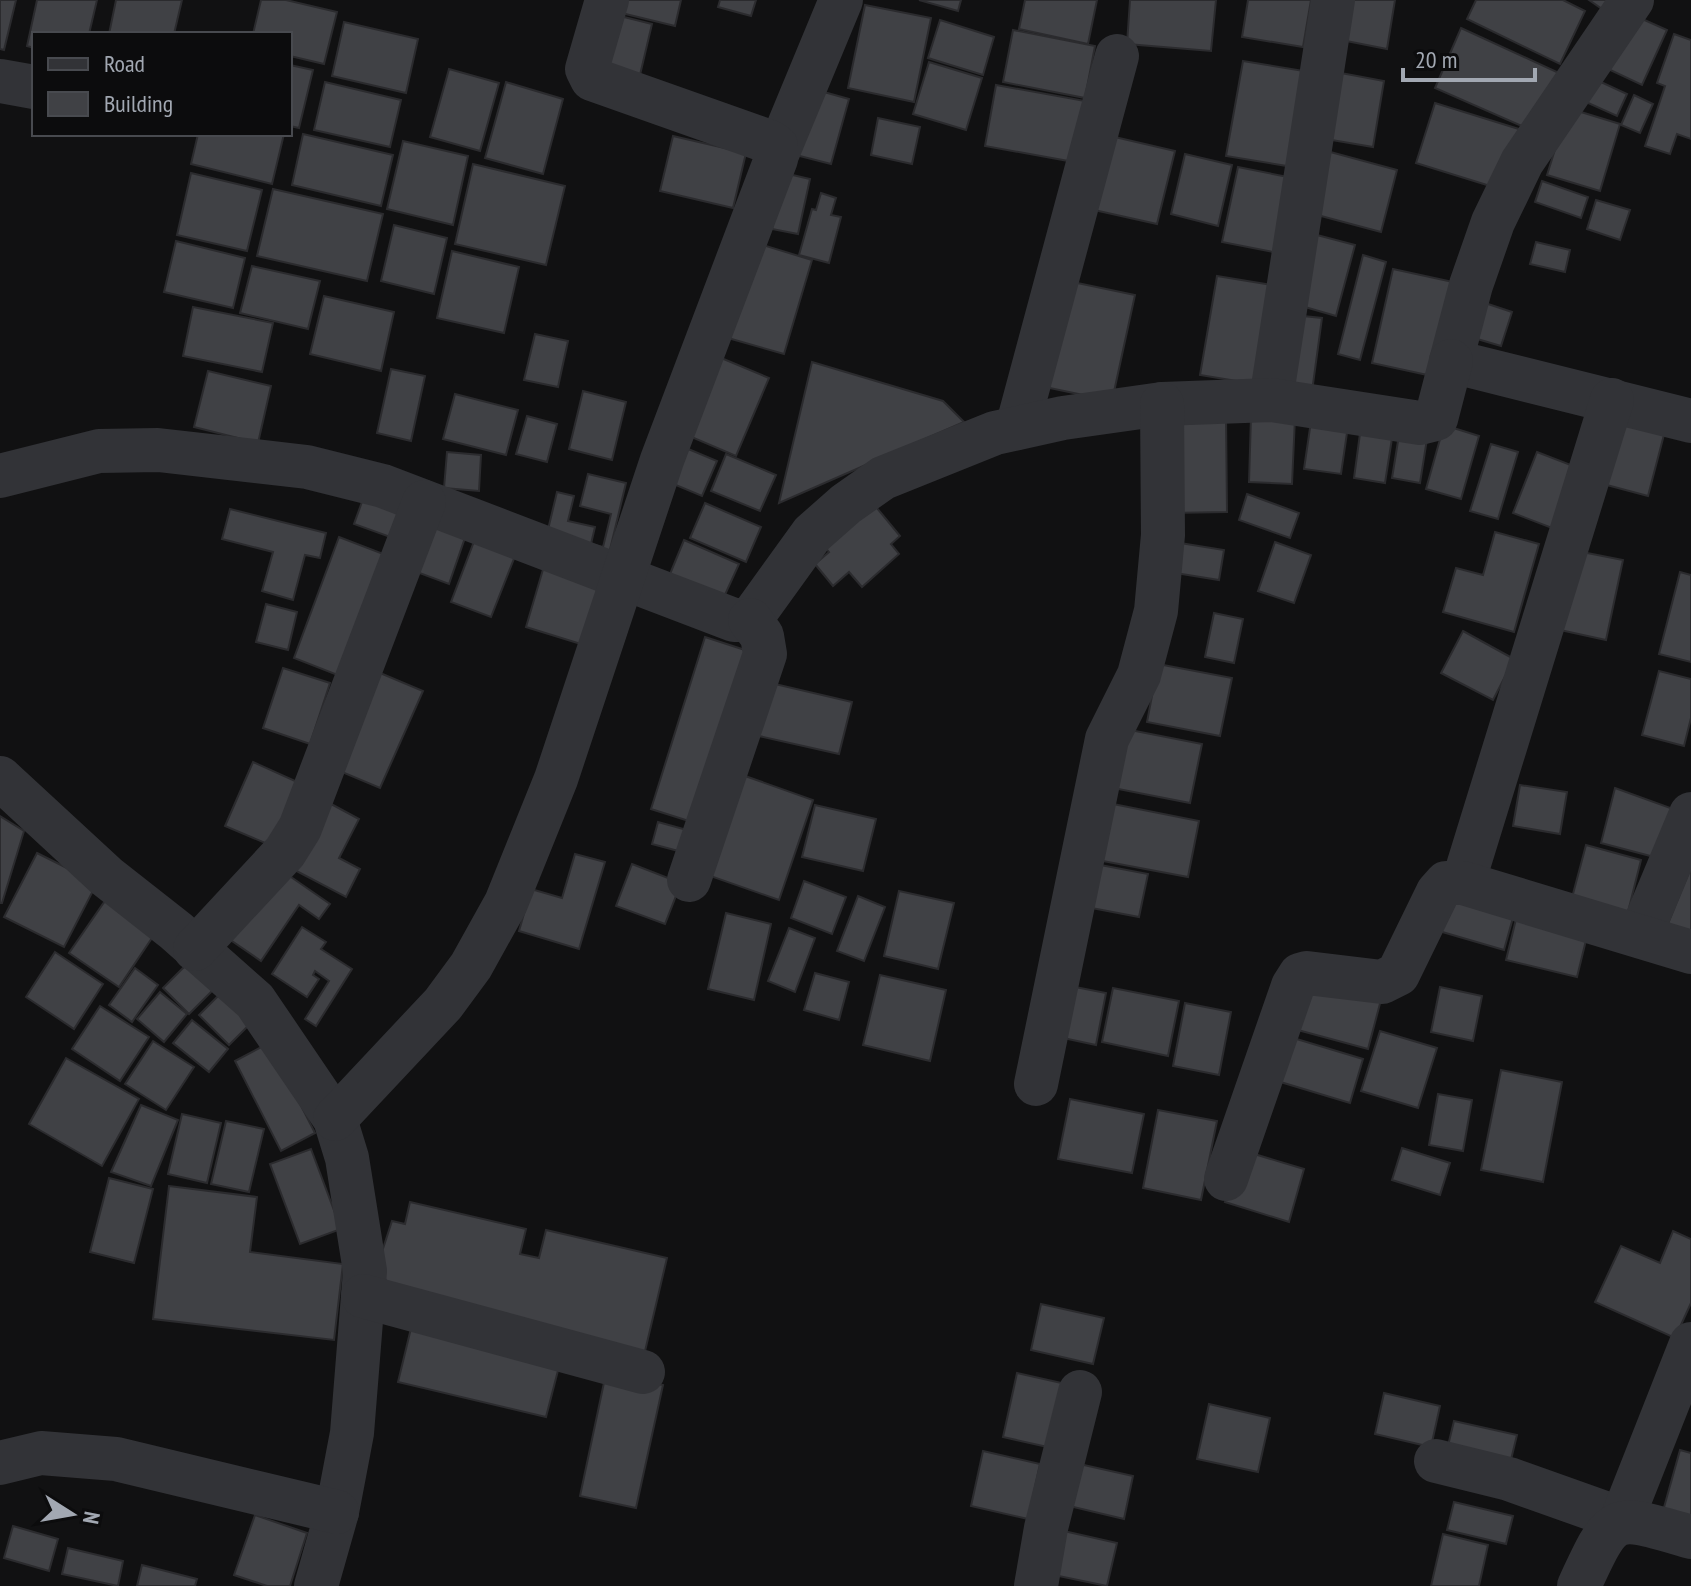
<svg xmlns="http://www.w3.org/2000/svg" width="1691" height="1586" viewBox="0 0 1691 1586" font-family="'PT Sans Narrow',sans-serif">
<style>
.building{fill:#404145;stroke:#2b2b2e;stroke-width:2}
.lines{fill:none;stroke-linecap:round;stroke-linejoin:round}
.minor{stroke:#323337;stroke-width:44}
</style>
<rect width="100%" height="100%" fill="#111112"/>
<g class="building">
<polygon points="0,0 16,0 4,50 0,49"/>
<polygon points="37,0 97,0 89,34 34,34 34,48 27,46"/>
<polygon points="116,0 182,0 174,34 109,34"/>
<polygon points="261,0 286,0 337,12 324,64 290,56 290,34 253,34"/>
<polygon points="612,0 681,0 675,26 609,10"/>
<polygon points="720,0 756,0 751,16 718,7"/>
<polygon points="919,0 961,0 958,11"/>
<polygon points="1025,0 1097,0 1088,44 1019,29"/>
<polygon points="1130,0 1216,0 1211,51 1127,44"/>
<polygon points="1248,0 1311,0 1303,47 1242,37"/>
<polygon points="1338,0 1395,0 1387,49 1331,38"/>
<polygon points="1476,0 1563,0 1585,11 1560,64 1467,19"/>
<polygon points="1589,0 1612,0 1605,11"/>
<polygon points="865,5 931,18 914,102 848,88"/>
<polygon points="612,14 652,24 640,75 600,65"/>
<polygon points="1631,14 1667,30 1642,85 1606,68"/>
<polygon points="940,20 994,37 983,75 928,58"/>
<polygon points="344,22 418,39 406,93 332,76"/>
<polygon points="1461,28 1559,73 1533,131 1435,88"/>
<polygon points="1013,30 1095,46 1085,98 1003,82"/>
<polygon points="1674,34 1691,40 1691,139 1677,134 1670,154 1645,146 1665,86 1657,83"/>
<polygon points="1243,61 1310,72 1293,167 1226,156"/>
<polygon points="929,62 982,78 966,130 913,114"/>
<polygon points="290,65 313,70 299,128 290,126"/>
<polygon points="449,69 499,83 480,151 430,137"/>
<polygon points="1325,70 1384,81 1373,147 1314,137"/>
<polygon points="1588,76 1627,94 1617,116 1577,98"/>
<polygon points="325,82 401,100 390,147 314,130"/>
<polygon points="506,82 563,99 543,174 485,158"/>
<polygon points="996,85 1085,101 1074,162 985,146"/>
<polygon points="806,87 849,99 831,164 788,153"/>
<polygon points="1634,95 1653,104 1640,133 1621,125"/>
<polygon points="1435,103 1522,130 1503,190 1416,163"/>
<polygon points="1568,108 1620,124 1600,191 1547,175"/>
<polygon points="878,118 920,127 912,164 871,155"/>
<polygon points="198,134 284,134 272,184 191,164"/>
<polygon points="303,134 393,155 381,206 292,185"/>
<polygon points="1102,134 1175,151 1157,224 1085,208"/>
<polygon points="673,136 746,153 733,208 660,191"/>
<polygon points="403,141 468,156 453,225 387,209"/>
<polygon points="1323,150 1397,170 1381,232 1306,212"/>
<polygon points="1185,154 1232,165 1218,226 1171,214"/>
<polygon points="473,164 565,186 546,265 455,244"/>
<polygon points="1238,167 1293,178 1278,253 1222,242"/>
<polygon points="191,173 262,190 247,251 177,235"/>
<polygon points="784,173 810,179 798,234 772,229"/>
<polygon points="1542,181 1588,197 1581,218 1535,202"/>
<polygon points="273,189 383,214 367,281 257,256"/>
<polygon points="821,193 836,198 831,215 841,217 829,263 799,255 812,209 816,210"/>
<polygon points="1596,200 1630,210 1620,240 1587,229"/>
<polygon points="394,225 447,238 434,294 381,281"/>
<polygon points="1317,235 1355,245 1336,316 1298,305"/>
<polygon points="176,241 245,258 233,308 164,292"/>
<polygon points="1536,242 1570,250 1565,272 1530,264"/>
<polygon points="756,243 812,260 784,354 728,338"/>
<polygon points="452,251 519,267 504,333 437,318"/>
<polygon points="1363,255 1386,262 1360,360 1338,354"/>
<polygon points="252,266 320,281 308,329 240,313"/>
<polygon points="1393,269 1453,282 1432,376 1372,363"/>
<polygon points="1217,276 1272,285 1255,384 1200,375"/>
<polygon points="1063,280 1135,295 1112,401 1040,386"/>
<polygon points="324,296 394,312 381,371 310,354"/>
<polygon points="1479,301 1512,312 1501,346 1467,336"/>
<polygon points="193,307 273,323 262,372 183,356"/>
<polygon points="1293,315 1322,318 1311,399 1282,394"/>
<polygon points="535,334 568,341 558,387 524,380"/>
<polygon points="714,355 769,378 736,456 682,433"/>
<polygon points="812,362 943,401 964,422 779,503"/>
<polygon points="391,369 425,376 411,441 377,433"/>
<polygon points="208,371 271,386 258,443 194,427"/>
<polygon points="583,391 626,402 612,460 569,449"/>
<polygon points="455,394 518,410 506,455 443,439"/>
<polygon points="1621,414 1666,427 1648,496 1603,484"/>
<polygon points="1226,415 1227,512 1169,513 1168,416"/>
<polygon points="527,416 557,424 547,462 516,454"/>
<polygon points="1251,416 1295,418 1292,484 1249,482"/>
<polygon points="1311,421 1348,426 1341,474 1304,469"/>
<polygon points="1444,425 1479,436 1461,499 1426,489"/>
<polygon points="1361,426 1393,432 1385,483 1354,478"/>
<polygon points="1399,435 1427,439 1420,483 1392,478"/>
<polygon points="674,443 717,461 702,496 659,478"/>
<polygon points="1491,444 1518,452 1498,519 1470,511"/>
<polygon points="447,452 481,455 479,491 444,488"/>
<polygon points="1537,452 1576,467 1552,528 1513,513"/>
<polygon points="726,454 776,475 760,511 711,491"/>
<polygon points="588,474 626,483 608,558 545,542 557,492 574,496 568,521 595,527 591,544 603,547 611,514 580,506"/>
<polygon points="367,488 416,506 404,542 354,524"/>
<polygon points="1247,494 1299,513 1290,538 1239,520"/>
<polygon points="867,496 900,536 891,544 899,554 862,587 849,572 833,586 815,564 829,552 818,538"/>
<polygon points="705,503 761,527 746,562 690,538"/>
<polygon points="230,509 326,533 320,558 305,555 293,600 262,591 273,552 222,539"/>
<polygon points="433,516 468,529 449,584 414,571"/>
<polygon points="478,531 519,546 491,617 451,602"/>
<polygon points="1495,532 1539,544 1514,632 1443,612 1456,568 1483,575"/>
<polygon points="339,537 386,555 340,676 294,658"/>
<polygon points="684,540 739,564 724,597 670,574"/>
<polygon points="1174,542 1224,550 1219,580 1169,572"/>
<polygon points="1275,542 1311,555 1294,603 1258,591"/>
<polygon points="1577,551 1623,560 1606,640 1560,630"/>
<polygon points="544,566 603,584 584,645 526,627"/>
<polygon points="1680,572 1691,575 1691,662 1659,654"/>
<polygon points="266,604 297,612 288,650 256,642"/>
<polygon points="1214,613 1243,619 1234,663 1205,657"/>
<polygon points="1463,631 1514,659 1493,700 1441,673"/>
<polygon points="705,637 748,651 695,823 651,809"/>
<polygon points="1158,664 1232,678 1220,736 1147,722"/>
<polygon points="283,668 330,683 310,744 263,728"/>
<polygon points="373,670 423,691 380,788 330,767"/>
<polygon points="1659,671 1691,679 1691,718 1684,746 1642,735"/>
<polygon points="762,681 852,702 839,754 750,734"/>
<polygon points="1120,728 1202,744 1190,803 1108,787"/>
<polygon points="253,762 304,785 277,848 225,826"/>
<polygon points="731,771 813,800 779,900 696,871"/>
<polygon points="1520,785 1567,792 1560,834 1513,826"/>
<polygon points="1615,788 1676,810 1658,858 1601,843"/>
<polygon points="320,798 359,819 339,858 360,869 346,897 285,865"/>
<polygon points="1103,802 1199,821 1188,877 1092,859"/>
<polygon points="815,805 876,819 863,871 802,857"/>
<polygon points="0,816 24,831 2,903 0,903"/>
<polygon points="658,822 687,830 682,852 652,844"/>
<polygon points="1586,845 1641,860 1625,924 1569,909"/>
<polygon points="37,853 97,883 64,947 4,917"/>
<polygon points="575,854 605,862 579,949 519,931 531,889 562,898"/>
<polygon points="1090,863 1148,874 1139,917 1081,906"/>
<polygon points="632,864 681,883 665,924 616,906"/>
<polygon points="1691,867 1691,941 1664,933"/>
<polygon points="278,868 330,904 319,919 299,905 261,961 229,939"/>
<polygon points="804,881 846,897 832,934 791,918"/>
<polygon points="1443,887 1516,907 1504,950 1432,929"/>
<polygon points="899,891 954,903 938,969 884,956"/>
<polygon points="858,896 885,907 864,961 837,951"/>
<polygon points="107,898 156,932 119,987 69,953"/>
<polygon points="1518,911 1589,928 1577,977 1506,960"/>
<polygon points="726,913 771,924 754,1000 708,989"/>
<polygon points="302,927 326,942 321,949 352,969 316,1026 305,1019 329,981 315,971 313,975 319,979 307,997 272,974"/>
<polygon points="789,928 815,938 795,992 768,981"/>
<polygon points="55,952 103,984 74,1029 26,997"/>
<polygon points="193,958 219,984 189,1014 163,988"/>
<polygon points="135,968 158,985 132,1022 109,1005"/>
<polygon points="815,973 849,982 839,1020 804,1010"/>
<polygon points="880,975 946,990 930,1061 863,1045"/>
<polygon points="1308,976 1382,996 1368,1049 1294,1029"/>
<polygon points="1060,984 1106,993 1096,1045 1049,1035"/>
<polygon points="1440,987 1482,996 1473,1041 1431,1032"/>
<polygon points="226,988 256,1018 229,1045 199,1015"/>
<polygon points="1113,988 1179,1001 1168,1056 1102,1042"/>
<polygon points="160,992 187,1014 164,1042 137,1019"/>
<polygon points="1185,1003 1231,1012 1219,1075 1173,1066"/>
<polygon points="100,1006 149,1037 120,1081 72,1049"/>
<polygon points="192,1020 228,1049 209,1072 173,1043"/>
<polygon points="1380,1031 1437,1048 1418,1108 1361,1091"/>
<polygon points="1280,1034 1363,1059 1350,1103 1267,1078"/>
<polygon points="153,1041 194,1067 166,1110 125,1084"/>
<polygon points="269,1043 315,1133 281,1151 235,1061"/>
<polygon points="66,1058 139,1099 102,1166 29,1124"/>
<polygon points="1501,1070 1562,1082 1543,1182 1481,1170"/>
<polygon points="1438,1094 1472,1100 1463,1151 1429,1145"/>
<polygon points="1070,1099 1144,1114 1132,1173 1058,1159"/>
<polygon points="141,1105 178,1120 151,1186 111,1172"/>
<polygon points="1158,1110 1217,1121 1201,1200 1143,1188"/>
<polygon points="182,1114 221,1123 207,1183 168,1174"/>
<polygon points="226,1121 264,1129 249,1192 211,1184"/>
<polygon points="1402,1148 1450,1163 1440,1195 1392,1180"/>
<polygon points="311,1149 341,1229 300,1244 270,1164"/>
<polygon points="1241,1150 1304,1169 1289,1222 1225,1202"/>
<polygon points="109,1178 153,1189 134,1263 90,1252"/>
<polygon points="169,1186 257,1197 250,1252 343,1264 334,1340 153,1319"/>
<polygon points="410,1202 526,1229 520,1254 539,1258 546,1230 667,1258 642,1364 390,1293 379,1261 392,1221 405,1224"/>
<polygon points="1673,1231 1691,1239 1691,1303 1675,1338 1595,1302 1621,1246 1660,1263"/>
<polygon points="1041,1304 1104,1318 1093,1364 1031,1350"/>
<polygon points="413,1320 562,1355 546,1417 398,1382"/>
<polygon points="606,1373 663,1385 636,1508 580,1496"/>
<polygon points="1017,1373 1066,1384 1052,1448 1003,1437"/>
<polygon points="1384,1393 1440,1406 1431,1447 1375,1434"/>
<polygon points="1209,1404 1270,1418 1258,1472 1197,1459"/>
<polygon points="1454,1421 1517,1435 1508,1472 1445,1458"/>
<polygon points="1680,1450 1691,1453 1691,1518 1663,1511"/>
<polygon points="983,1451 1040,1464 1028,1519 971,1506"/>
<polygon points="1075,1463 1133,1476 1124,1519 1065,1505"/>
<polygon points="1454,1502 1513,1516 1506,1544 1447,1530"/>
<polygon points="255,1515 307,1533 290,1586 267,1586 234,1575"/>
<polygon points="13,1526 58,1539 49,1571 4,1558"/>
<polygon points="1055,1529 1117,1543 1107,1586 1044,1573"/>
<polygon points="1443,1534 1488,1545 1479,1586 1431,1586"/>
<polygon points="68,1548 123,1561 118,1586 62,1574"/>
<polygon points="142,1565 197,1579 195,1586 137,1586"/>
</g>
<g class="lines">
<g class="minor">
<polyline points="1632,0 1522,162 1493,222 1471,285 1451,361 1691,421"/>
<polyline points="0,81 34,87"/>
<polyline points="778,152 841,0"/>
<polyline points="1271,400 1333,0"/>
<polyline points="1017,428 1117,56"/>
<polyline points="0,476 99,451 158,450 307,467 383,486 734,620 750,620 812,534 846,504 883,478 995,433 1063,418 1162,404 1271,400 1420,423 1436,419 1451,361"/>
<polyline points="0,778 106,876 176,931 255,1001 335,1119 347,1158 365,1271 352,1433 337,1512 316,1586"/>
<polyline points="689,880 765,654 762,636 750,620"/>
<polyline points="1463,883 1612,400"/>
<polyline points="1640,936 1691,814"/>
<polyline points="195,949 285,852 300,828 424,502"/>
<polyline points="1036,1084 1107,739 1139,675 1156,611 1163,535 1162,404"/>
<polyline points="335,1119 443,1004 471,966 506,903 556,779 662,460 776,159 776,146 770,142 592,79 587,69 607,0"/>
<polyline points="1226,1179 1293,986 1300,975 1307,973 1382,982 1398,974 1438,892 1446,883 1463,883 1691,952"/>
<polyline points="363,1296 643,1372"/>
<polyline points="1436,1461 1509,1479 1627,1521"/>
<polyline points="0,1463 41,1453 116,1459 337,1512"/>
<polyline points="1622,1519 1691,1344"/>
<polyline points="1036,1586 1046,1528 1080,1392"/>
<path d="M1579,1586C1614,1510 1612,1514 1691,1537"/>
</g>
</g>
<rect x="32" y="32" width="260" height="104" fill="#0c0c0d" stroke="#484a4f" stroke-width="2"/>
<rect x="48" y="58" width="40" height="12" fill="#323337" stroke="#484a4f" stroke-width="2"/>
<text x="104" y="72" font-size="24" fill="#a2a8b2">Road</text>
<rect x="48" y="92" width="40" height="24" fill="#404145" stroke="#484a4f" stroke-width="2"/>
<text x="104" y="112" font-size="24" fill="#a2a8b2">Building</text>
<g transform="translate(72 1514) rotate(101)" stroke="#0c0c0d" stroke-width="6" paint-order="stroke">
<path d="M0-6L14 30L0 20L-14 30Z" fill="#a2a8b2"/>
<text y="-12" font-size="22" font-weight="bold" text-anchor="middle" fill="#a2a8b2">N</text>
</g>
<path d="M1403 68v12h132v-12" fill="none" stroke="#a2a8b2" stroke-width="4"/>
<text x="1415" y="68" font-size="24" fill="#a2a8b2" stroke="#0c0c0d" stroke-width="6" paint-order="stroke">20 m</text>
</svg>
